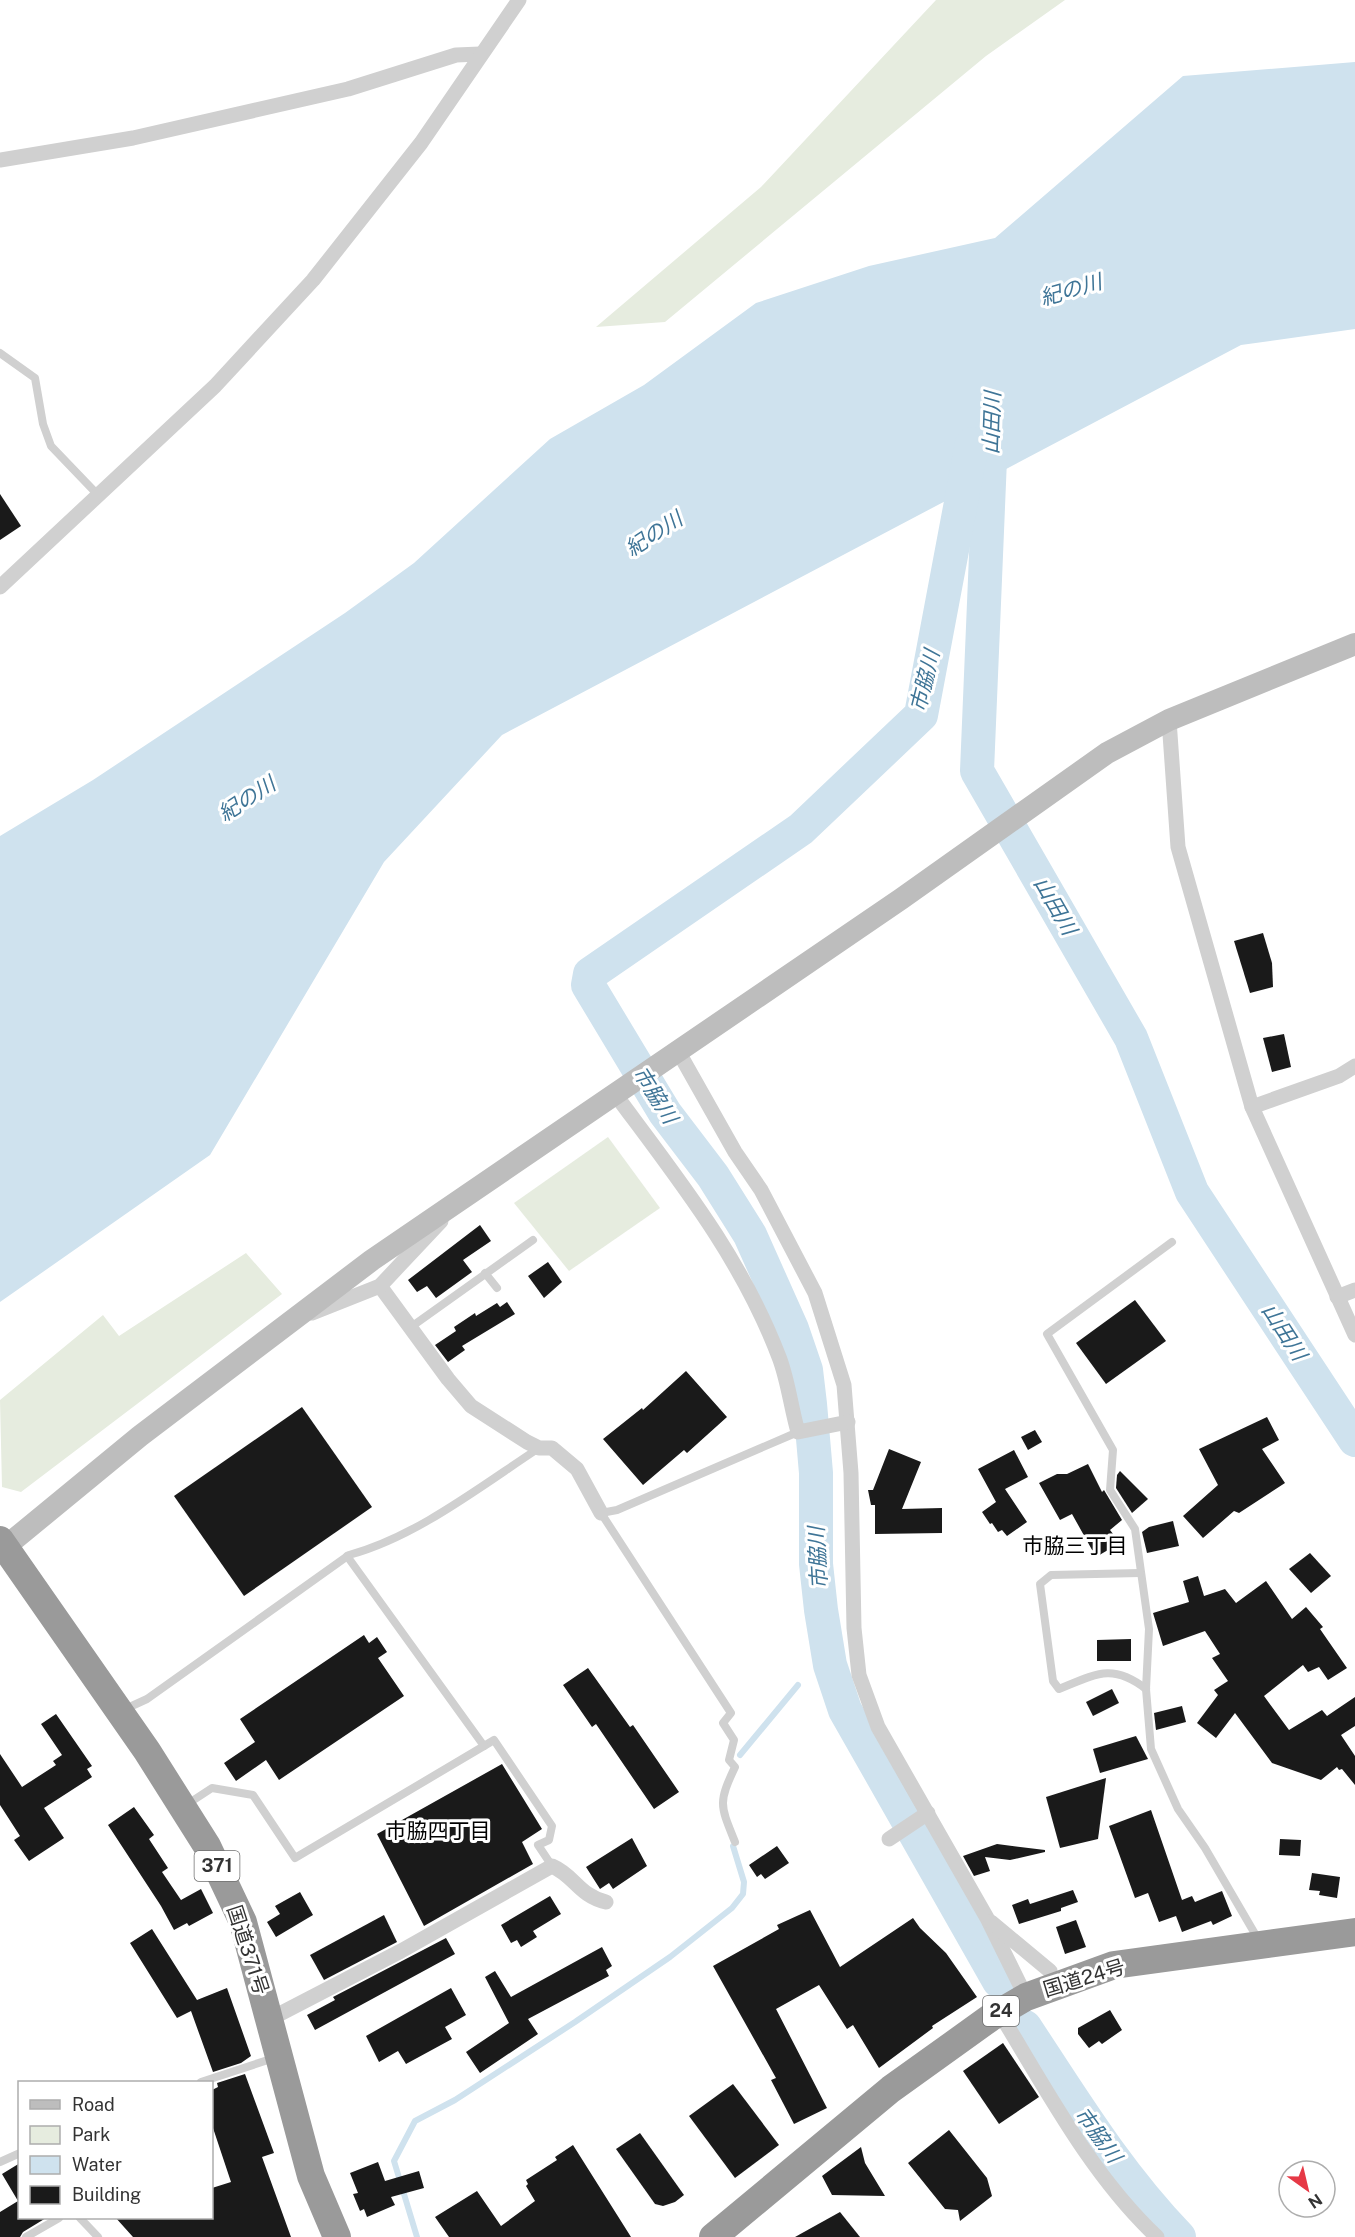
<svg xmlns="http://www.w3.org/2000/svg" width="1355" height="2237" viewBox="0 0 1355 2237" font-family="'Public Sans','Noto Sans JP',sans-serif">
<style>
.green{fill:#e6ecdf}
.water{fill:#cfe2ee}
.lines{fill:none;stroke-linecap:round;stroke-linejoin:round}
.stream{stroke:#cfe2ee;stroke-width:6}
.river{stroke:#cfe2ee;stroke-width:34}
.building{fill:#1a1a1a}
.lane{stroke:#d0d0d0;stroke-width:8}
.street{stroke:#d0d0d0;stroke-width:15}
.secondary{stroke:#bdbdbd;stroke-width:22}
.highway{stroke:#9a9a9a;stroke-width:28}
.labels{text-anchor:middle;stroke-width:6;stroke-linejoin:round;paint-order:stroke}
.shield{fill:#fff;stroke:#707070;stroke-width:1.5}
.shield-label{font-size:18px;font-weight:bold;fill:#333}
.street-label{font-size:20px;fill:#333;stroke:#fff}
.water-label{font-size:21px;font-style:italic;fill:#3f7597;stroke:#fff}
.neighbourhood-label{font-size:21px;fill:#000;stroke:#fff}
</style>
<rect width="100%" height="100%" fill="#fff"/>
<g class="green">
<polygon points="936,0 1065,0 986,56 665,322 596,327 761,187"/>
<polygon points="608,1137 660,1208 569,1271 514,1203"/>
<polygon points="246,1253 282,1294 21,1492 2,1487 0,1400 103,1315 119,1336"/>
</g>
<polygon class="water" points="1355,62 1355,329 1241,345 502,735 384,862 210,1155 0,1302 0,836 93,780 345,613 414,563 550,439 644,385 756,303 869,266 995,238 1183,76"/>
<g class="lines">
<g class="stream">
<polyline points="740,1755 798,1685"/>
<polyline points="417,2237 394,2161 415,2121 455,2100 575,2022 670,1957 732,1908 743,1894 744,1882 733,1846"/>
</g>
<g class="river">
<polyline points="991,435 977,771 1131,1038 1192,1192 1355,1440"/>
<polyline points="972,444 921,715 801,829 590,974 588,985 665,1113 713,1176 750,1235 792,1329 806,1370 810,1404 816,1473 816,1564 821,1610 830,1665 845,1710 999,1981"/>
<path d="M1025,2027C1073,2100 1118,2174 1179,2237"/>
</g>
</g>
<g class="building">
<polygon points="0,494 21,526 0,540"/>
<polygon points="1263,933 1272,963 1273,987 1250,993 1234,941"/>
<polygon points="1284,1034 1291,1067 1272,1072 1263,1038"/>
<polygon points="480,1225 491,1241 463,1260 472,1272 436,1298 427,1286 417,1292 408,1280"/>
<polygon points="548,1262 562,1282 544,1298 528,1276"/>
<polygon points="1135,1300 1166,1341 1106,1384 1076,1343"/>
<polygon points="507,1302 515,1314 462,1346 465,1350 448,1362 435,1345 456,1331 454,1327 475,1313 476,1316 497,1303 500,1307"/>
<polygon points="686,1371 727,1417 687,1453 684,1450 643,1485 603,1439 642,1408 643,1410"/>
<polygon points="302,1407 372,1507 244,1596 174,1496"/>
<polygon points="1267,1417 1279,1440 1262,1449 1285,1483 1239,1513 1234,1511 1203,1538 1183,1516 1218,1485 1199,1449"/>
<polygon points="1035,1430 1042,1442 1028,1450 1021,1437"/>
<polygon points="889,1449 921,1462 902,1509 942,1508 942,1533 875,1534 875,1505 871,1505 868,1490 873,1490"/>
<polygon points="1014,1450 1028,1477 1005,1489 1027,1522 1007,1536 1002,1530 998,1532 992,1523 990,1524 982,1512 996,1502 978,1469"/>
<polygon points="1088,1464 1102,1492 1104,1490 1122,1520 1110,1530 1120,1543 1096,1557 1072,1514 1060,1520 1039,1483 1057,1474 1067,1474"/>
<polygon points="1120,1471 1148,1499 1132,1513 1116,1488 1117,1475"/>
<polygon points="1173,1521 1179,1546 1147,1553 1142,1532 1149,1527"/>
<polygon points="1310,1553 1331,1576 1311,1593 1289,1569"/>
<polygon points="1198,1576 1204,1596 1225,1589 1236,1603 1266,1581 1292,1619 1306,1607 1323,1627 1320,1629 1347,1668 1328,1680 1319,1667 1308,1672 1303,1665 1264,1696 1289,1730 1322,1710 1327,1716 1355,1697 1355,1726 1341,1735 1355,1756 1355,1785 1342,1769 1339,1770 1337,1767 1321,1780 1272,1763 1235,1713 1216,1738 1197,1723 1218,1695 1214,1690 1228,1681 1212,1658 1220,1654 1205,1631 1163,1646 1153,1613 1189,1602 1183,1581"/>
<polygon points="364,1635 369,1643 377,1637 387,1652 378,1658 404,1696 279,1780 266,1760 236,1781 224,1763 255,1742 240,1719"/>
<polygon points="1131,1639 1131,1661 1097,1661 1097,1640"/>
<polygon points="588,1668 630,1727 633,1725 679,1792 654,1809 596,1724 592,1727 563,1685"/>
<polygon points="1112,1689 1119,1703 1093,1716 1086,1702"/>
<polygon points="1182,1706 1186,1722 1156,1730 1154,1713"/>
<polygon points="56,1714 92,1766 87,1769 92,1777 44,1808 64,1838 29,1861 14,1840 20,1836 0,1805 0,1754 22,1787 56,1765 53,1761 62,1755 41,1724"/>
<polygon points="1136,1736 1148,1759 1100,1773 1093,1749"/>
<polygon points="502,1764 542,1829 522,1842 533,1864 424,1926 377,1834"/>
<polygon points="1106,1778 1098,1839 1060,1848 1046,1797"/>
<polygon points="134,1807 154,1835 149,1839 168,1868 162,1872 181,1900 201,1889 213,1913 189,1926 187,1923 174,1930 161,1906 108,1825"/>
<polygon points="1151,1810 1182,1900 1192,1896 1195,1902 1222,1891 1232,1916 1213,1925 1211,1921 1182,1932 1176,1916 1159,1922 1148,1893 1135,1898 1109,1826"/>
<polygon points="632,1838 647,1866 613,1889 609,1883 600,1889 586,1867"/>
<polygon points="1280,1839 1301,1840 1300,1856 1279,1855"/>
<polygon points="997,1844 1045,1850 1045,1852 1010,1860 985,1857 990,1871 974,1876 963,1856"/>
<polygon points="777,1846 789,1863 765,1879 761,1874 757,1877 749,1865"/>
<polygon points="1312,1873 1340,1877 1337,1898 1319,1895 1320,1891 1309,1890"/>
<polygon points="1073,1890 1078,1902 1061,1908 1061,1911 1019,1924 1012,1905 1028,1899 1030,1904"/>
<polygon points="300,1892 313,1915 276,1937 267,1922 280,1914 275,1906"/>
<polygon points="550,1896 561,1914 533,1931 537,1937 521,1947 517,1940 511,1943 501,1925"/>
<polygon points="810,1910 840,1967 913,1918 920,1928 946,1953 977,1997 932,2026 933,2028 879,2068 853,2025 847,2029 819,1985 776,2009 827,2108 794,2124 771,2080 776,2078 713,1966 779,1929 777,1925"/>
<polygon points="384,1915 397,1942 324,1980 310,1955"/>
<polygon points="1076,1920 1086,1947 1065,1954 1056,1927"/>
<polygon points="152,1929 197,2000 227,1988 251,2056 241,2063 213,2072 191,2011 177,2018 130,1943"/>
<polygon points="446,1938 455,1954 315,2030 307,2015 335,2000 333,1997"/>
<polygon points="602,1947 612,1966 606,1970 609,1976 528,2019 538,2034 480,2073 466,2052 509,2023 485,1977 495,1971 511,1997"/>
<polygon points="451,1988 466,2015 445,2027 452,2039 406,2064 398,2051 379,2062 366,2036"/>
<polygon points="1110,2010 1122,2030 1102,2044 1099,2041 1089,2048 1078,2034 1078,2028"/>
<polygon points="1003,2043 1039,2097 999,2124 963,2071"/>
<polygon points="245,2074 274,2153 262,2157 291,2237 133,2237 115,2217 212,2217 212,2188 231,2182 212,2125 212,2090 218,2087 217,2083"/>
<polygon points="733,2084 779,2145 735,2178 689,2116"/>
<polygon points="949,2130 987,2178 992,2196 960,2221 958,2210 945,2209 908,2163"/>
<polygon points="640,2133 684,2195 675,2202 663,2206 655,2204 616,2149"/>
<polygon points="573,2145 631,2237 449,2237 435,2217 477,2191 501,2226 535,2201 526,2186 528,2184 526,2180 557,2160 555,2157"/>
<polygon points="861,2147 865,2163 885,2196 832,2195 822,2176"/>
<polygon points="378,2162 385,2181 419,2171 424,2188 391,2197 395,2205 367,2217 364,2209 360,2211 353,2194 358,2193 350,2173"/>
<polygon points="20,2163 20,2217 46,2218 23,2232 20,2237 0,2237 0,2212 18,2201 2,2174"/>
<polygon points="840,2212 860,2237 795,2237"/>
</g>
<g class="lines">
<g class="lane">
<polyline points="0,353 35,378 43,424 51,446 98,495"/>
<polyline points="1172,1242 1047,1334 1113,1450 1110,1490 1135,1529 1149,1629 1146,1689 1151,1749 1178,1809 1205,1848 1258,1939"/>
<polyline points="485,1273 497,1288"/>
<polyline points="411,1327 533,1240"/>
<polyline points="347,1556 484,1746 494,1740 552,1826 549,1840 538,1845 552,1866"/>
<path d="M1140,1573L1051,1575L1040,1584L1053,1681L1059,1689C1096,1674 1112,1663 1146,1689"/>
<path d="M123,1710L147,1699L349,1555C416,1537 481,1486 539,1448"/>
<polyline points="186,1805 212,1788 253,1795 295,1858 484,1746"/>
<path d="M735,1842C720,1805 718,1803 735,1767L729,1760L734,1740L723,1723L731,1713L601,1513L617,1510L798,1432"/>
<polyline points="201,2082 274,2058"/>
<polyline points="0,2162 20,2153"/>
<polyline points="80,2218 98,2237"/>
<polyline points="26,2237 59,2218"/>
</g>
<g class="street">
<polyline points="0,160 133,138 348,89 456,55 480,54"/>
<polyline points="0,587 215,386 313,280 421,143 519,0"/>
<polyline points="1169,720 1178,847 1252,1107 1355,1335"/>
<polyline points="678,1051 735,1152 761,1190 815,1293 844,1385 851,1473 854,1628 859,1675 878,1727 987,1918 1026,1997"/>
<path d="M615,1094C678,1179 741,1257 779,1357C788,1380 791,1408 798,1432L848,1422"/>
<polyline points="1252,1107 1339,1076 1355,1066"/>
<polyline points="380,1286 448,1379 471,1406 527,1442 539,1448 552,1448 577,1469 601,1513"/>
<polyline points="1337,1297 1355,1290"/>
<polyline points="312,1313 380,1286 441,1221"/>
<polyline points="889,1839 928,1813"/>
<polyline points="991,1922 1050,1971"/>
<path d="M999,2012C1046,2089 1091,2175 1157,2237"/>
<path d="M270,2019L401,1951L552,1866C575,1876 578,1895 606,1902"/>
</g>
<polyline class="secondary" points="5,1547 140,1436 372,1260 901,899 1107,753 1169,720 1355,644"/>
<g class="highway">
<polyline points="0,1540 147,1751 207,1846 243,1922 311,2176 337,2237"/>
<polyline points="713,2237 891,2089 990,2018 1026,1997 1114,1965 1355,1932"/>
</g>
</g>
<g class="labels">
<g class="shield">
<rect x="194.5" y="1851" width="45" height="30" rx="4.5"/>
<rect x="983" y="1996" width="36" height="30" rx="4.5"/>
</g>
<g class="shield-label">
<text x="217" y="1872">371</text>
<text x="1001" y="2017">24</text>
</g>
<g class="street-label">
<text transform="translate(248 1950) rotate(72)" y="7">国道371号</text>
<text transform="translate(1084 1978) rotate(-17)" y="7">国道24号</text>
</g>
<g class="water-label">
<text transform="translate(1071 290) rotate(-16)" y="7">紀の川</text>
<text transform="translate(992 423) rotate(-88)" y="7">山田川</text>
<text transform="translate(654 534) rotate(-33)" y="7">紀の川</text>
<text transform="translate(925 681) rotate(-76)" y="7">市脇川</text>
<text transform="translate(247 799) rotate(-33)" y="7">紀の川</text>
<text transform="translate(1055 906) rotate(60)" y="7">山田川</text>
<text transform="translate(655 1095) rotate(58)" y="7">市脇川</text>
<text transform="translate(1284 1332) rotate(57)" y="7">山田川</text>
<text transform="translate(818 1558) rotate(-93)" y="7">市脇川</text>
<text transform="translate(1098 2135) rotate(54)" y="7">市脇川</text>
</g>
<g class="neighbourhood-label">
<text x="1075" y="1553">市脇三丁目</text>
<text x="438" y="1838">市脇四丁目</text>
</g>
</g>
<rect x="18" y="2081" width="195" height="138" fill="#ffffff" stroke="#adadad" stroke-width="1.5"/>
<rect x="30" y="2100" width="30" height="9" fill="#bdbdbd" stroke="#adadad" stroke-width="1.5"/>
<text x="72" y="2111" font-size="18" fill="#333333">Road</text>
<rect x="30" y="2126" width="30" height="18" fill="#e6ecdf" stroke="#adadad" stroke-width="1.5"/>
<text x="72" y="2141" font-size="18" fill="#333333">Park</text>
<rect x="30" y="2156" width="30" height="18" fill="#cfe2ee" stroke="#adadad" stroke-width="1.5"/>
<text x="72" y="2171" font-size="18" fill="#333333">Water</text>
<rect x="30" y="2186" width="30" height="18" fill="#1a1a1a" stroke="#adadad" stroke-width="1.5"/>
<text x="72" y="2201" font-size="18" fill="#333333">Building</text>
<g transform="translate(1307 2189) rotate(146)"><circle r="28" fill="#ffffff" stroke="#adadad" stroke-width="1.5"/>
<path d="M0-4.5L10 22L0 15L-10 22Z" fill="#e63946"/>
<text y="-9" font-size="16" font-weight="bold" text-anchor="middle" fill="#333333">N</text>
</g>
</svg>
